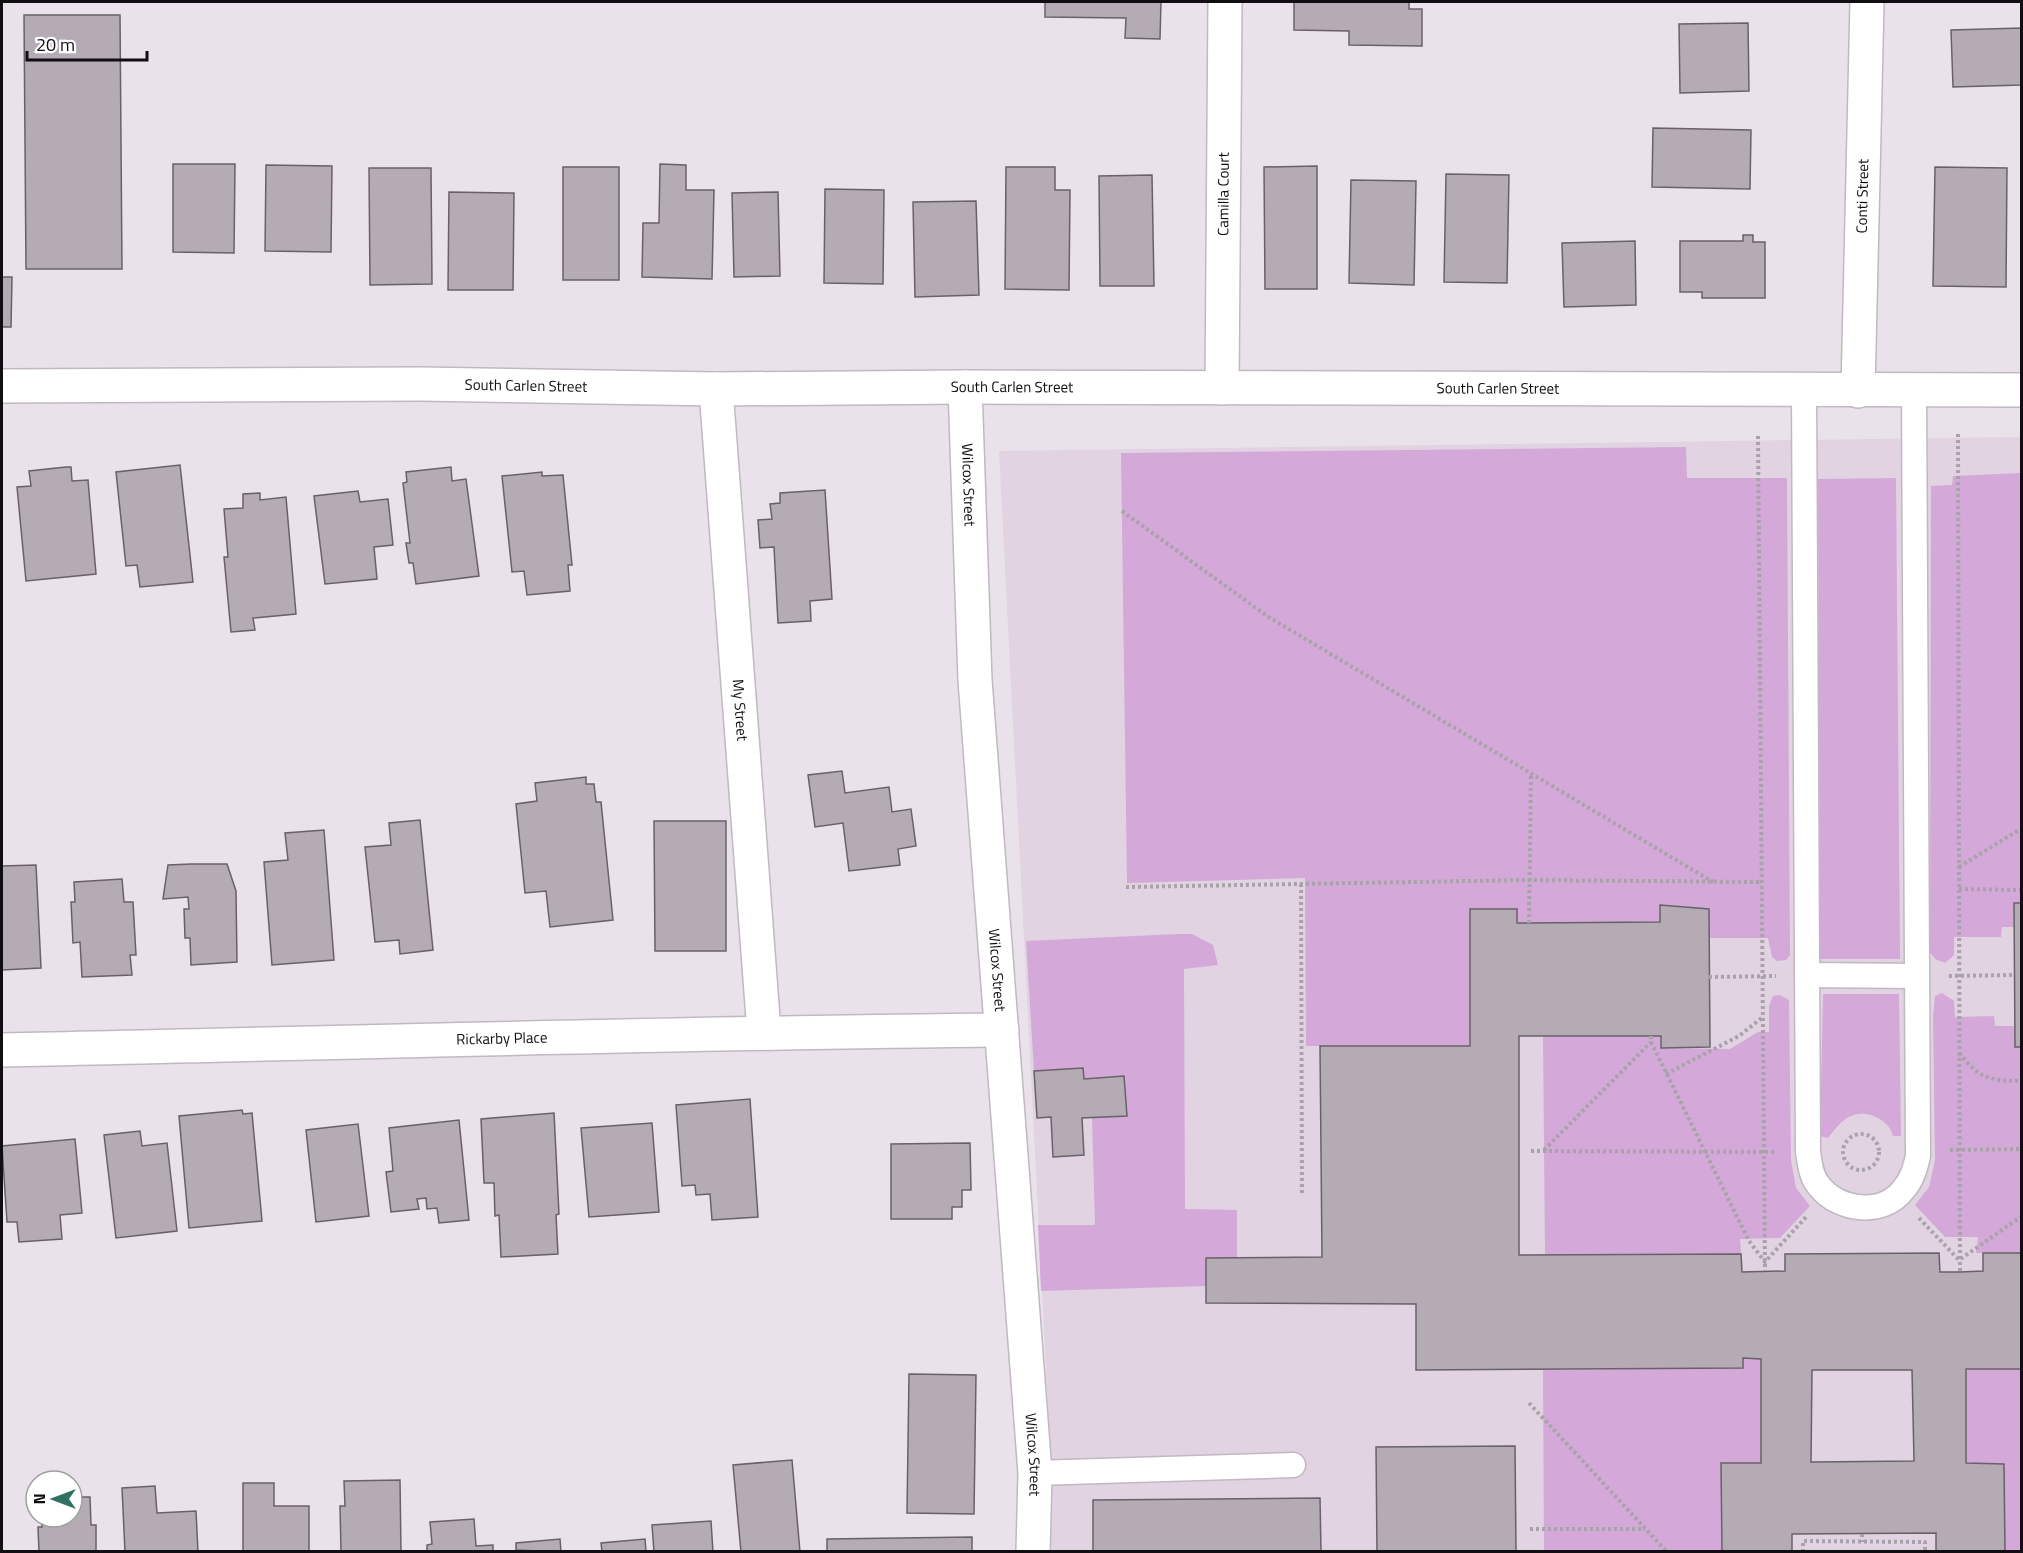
<svg xmlns="http://www.w3.org/2000/svg" width="2023" height="1553" viewBox="0 0 2023 1553" font-family="'Titillium Web',sans-serif">
<style>
.built{fill:#e1d3e2}
.green{fill:#d4a8d9}
.building{fill:#b4abb5;stroke:#696169;stroke-width:1.5;fill-rule:evenodd}
.lines{fill:none;stroke-linecap:round;stroke-linejoin:round}
.lane-casing{stroke:#c1b8c2;stroke-width:27}
.street-casing{stroke:#c1b8c2;stroke-width:36}
.path{stroke:#a8a2a9;stroke-width:4;stroke-dasharray:3 3;stroke-linecap:butt}
.lane{stroke:#fff;stroke-width:24}
.street{stroke:#fff;stroke-width:33}
.labels{text-anchor:middle;stroke-width:5;stroke-linejoin:round;paint-order:stroke}
.street-label{font-size:15px;fill:#100e11;stroke:#fff}
</style>
<rect width="100%" height="100%" fill="#eae2eb"/>
<polygon class="built" points="2021,437 2021,1551 1049,1551 1051,1466 999,451"/>
<g class="green">
<polygon points="1686,447 1687,478 1787,478 1790,955 1786,960 1777,961 1772,957 1768,938 1709,938 1709,909 1661,905 1660,922 1517,923 1517,909 1471,909 1470,1046 1306,1046 1305,878 1127,883 1121,453"/>
<polygon points="2021,473 2021,903 2014,903 2014,927 2002,927 2001,937 1954,937 1954,955 1945,963 1935,959 1930,952 1931,486 1952,485 1953,476"/>
<polygon points="1896,478 1900,959 1820,959 1818,479"/>
<polygon points="1178,934 1192,934 1213,945 1218,965 1184,969 1185,1209 1237,1210 1237,1258 1206,1258 1206,1286 1041,1291 1038,1225 1095,1225 1092,1118 1126,1116 1124,1076 1084,1079 1083,1068 1034,1071 1026,941"/>
<polygon points="1942,993 1954,1001 1955,1017 1994,1016 1995,1026 2015,1026 2015,1046 2021,1047 2021,1253 1976,1253 1978,1237 1945,1237 1915,1205 1929,1187 1935,1160 1933,1017 1935,996"/>
<path d="M1823,994H1899L1901,1136H1893C1889,1119 1865,1108 1849,1117C1841,1121 1834,1130 1828,1138L1820,1136Z"/>
<polygon points="1780,995 1789,1000 1791,1160 1796,1188 1810,1206 1780,1238 1740,1239 1741,1254 1545,1255 1543,1036 1661,1036 1661,1048 1730,1049 1758,1032 1769,1032 1769,1006 1773,996"/>
<polygon points="1743,1358 1761,1359 1761,1463 1721,1464 1722,1551 1544,1551 1543,1370 1743,1368"/>
<polygon points="1966,1369 2021,1369 2021,1551 2005,1551 2004,1464 1966,1463"/>
</g>
<g class="building">
<polygon points="1045,2 1161,2 1160,39 1125,38 1126,18 1045,17"/>
<polygon points="1294,2 1409,2 1409,9 1422,9 1422,46 1349,45 1349,31 1294,30"/>
<polygon points="24,15 120,15 122,269 26,269"/>
<polygon points="1748,23 1749,91 1680,93 1679,24"/>
<polygon points="2022,28 2022,85 1953,87 1951,30"/>
<polygon points="1653,128 1751,130 1750,189 1652,187"/>
<polygon points="173,164 235,164 234,253 173,252"/>
<polygon points="660,164 686,165 686,190 714,190 712,279 642,277 643,223 659,223"/>
<polygon points="266,165 332,166 331,252 265,251"/>
<polygon points="1317,166 1317,289 1265,289 1264,167"/>
<rect x="563" y="167" width="56" height="113"/>
<polygon points="1006,167 1055,167 1055,190 1070,190 1069,290 1005,289"/>
<polygon points="1935,167 2007,168 2006,287 1933,286"/>
<polygon points="369,168 431,168 432,284 370,285"/>
<polygon points="1446,174 1509,175 1507,283 1444,282"/>
<polygon points="1152,175 1154,286 1100,286 1099,176"/>
<polygon points="1351,180 1416,181 1414,285 1349,283"/>
<polygon points="825,189 884,190 883,284 824,283"/>
<polygon points="449,192 514,193 513,290 448,290"/>
<polygon points="778,192 780,276 734,277 732,193"/>
<polygon points="976,201 979,295 915,297 913,202"/>
<polygon points="1743,235 1753,235 1753,242 1765,242 1765,298 1702,298 1702,292 1680,292 1680,241 1743,241"/>
<polygon points="1635,241 1636,305 1564,307 1562,243"/>
<polygon points="2,277 12,277 11,327 2,327"/>
<polygon points="180,465 193,582 140,587 137,565 126,566 116,472"/>
<polygon points="66,467 71,467 72,481 88,480 96,574 26,581 17,487 31,486 29,471"/>
<polygon points="451,467 452,481 466,479 479,576 416,584 413,563 409,563 406,543 410,543 403,483 407,482 406,472"/>
<polygon points="542,472 542,476 563,475 572,565 568,565 570,591 527,595 524,571 512,572 502,476"/>
<polygon points="825,490 832,599 810,601 811,621 778,623 774,547 760,548 758,520 772,519 770,504 780,503 780,493"/>
<polygon points="358,491 360,502 388,499 393,545 374,547 377,579 325,584 314,496"/>
<polygon points="260,493 260,500 286,497 296,614 253,618 255,630 231,632 224,557 228,557 224,509 243,508 243,494"/>
<polygon points="842,771 845,793 889,787 892,812 911,809 916,846 898,849 900,865 849,871 843,823 815,827 808,775"/>
<polygon points="586,777 586,784 594,784 596,802 601,802 613,920 550,927 546,891 525,893 516,804 537,801 535,783"/>
<polygon points="420,820 433,950 400,954 399,940 375,942 365,847 391,845 389,823"/>
<polygon points="654,821 726,821 726,951 655,951"/>
<polygon points="324,830 334,960 272,965 264,862 288,860 285,833"/>
<polygon points="191,864 227,864 236,891 237,962 191,965 190,938 185,938 184,909 189,909 188,897 163,899 168,865"/>
<polygon points="36,865 41,968 2,970 2,866"/>
<polygon points="122,879 124,902 133,902 136,955 130,955 132,975 82,977 80,942 73,943 71,902 75,902 74,882"/>
<polygon points="2014,903 2022,903 2022,1047 2015,1047"/>
<path d="M1660,905L1709,909L1710,1047L1661,1048V1036H1519V1255L1741,1254L1742,1272L1785,1271V1254L1939,1253L1940,1272H1960L1983,1271V1253H2022V1369H1966V1463L2004,1464L2005,1552H1936V1533L1792,1534V1552H1722L1721,1463H1761V1359L1743,1358V1368L1416,1370V1304L1206,1303V1258L1322,1257L1320,1046H1470V909H1517V923L1660,922ZM1812,1370H1912L1914,1461L1811,1462Z"/>
<polygon points="1083,1068 1084,1079 1124,1076 1127,1116 1082,1118 1084,1155 1053,1157 1051,1117 1037,1118 1034,1071"/>
<polygon points="750,1099 758,1217 712,1220 710,1194 696,1195 695,1185 682,1186 676,1105"/>
<polygon points="242,1110 243,1114 252,1113 262,1221 189,1228 179,1116"/>
<polygon points="554,1113 559,1214 556,1215 558,1254 501,1257 499,1215 495,1216 494,1183 484,1183 481,1119"/>
<polygon points="459,1120 469,1220 439,1223 437,1208 427,1209 426,1198 417,1199 419,1209 391,1212 386,1172 393,1171 389,1128"/>
<polygon points="652,1123 659,1212 589,1217 581,1128"/>
<polygon points="358,1124 369,1216 316,1222 306,1130"/>
<polygon points="140,1131 142,1146 167,1143 177,1231 116,1238 104,1135"/>
<polygon points="75,1139 82,1213 60,1215 62,1239 19,1242 17,1222 7,1222 2,1146"/>
<polygon points="970,1143 971,1190 962,1190 962,1207 952,1207 952,1219 891,1219 891,1144"/>
<polygon points="909,1374 976,1375 974,1514 907,1513"/>
<polygon points="1515,1446 1516,1552 1377,1552 1376,1447"/>
<polygon points="792,1460 800,1552 741,1552 733,1465"/>
<polygon points="400,1480 401,1552 341,1552 340,1506 345,1506 344,1481"/>
<polygon points="243,1483 274,1483 274,1506 309,1506 309,1552 243,1552"/>
<polygon points="155,1486 157,1513 196,1511 198,1552 125,1552 122,1488"/>
<polygon points="72,1497 90,1497 91,1525 96,1525 96,1552 39,1552 38,1527 42,1527 41,1517 72,1517"/>
<polygon points="1320,1498 1321,1552 1093,1552 1093,1500"/>
<polygon points="474,1519 476,1546 493,1545 493,1552 427,1552 427,1545 432,1544 430,1522"/>
<polygon points="711,1521 713,1552 654,1552 652,1525"/>
<polygon points="972,1537 972,1552 827,1552 827,1539"/>
<polygon points="560,1539 561,1552 516,1550 516,1543"/>
<polygon points="645,1539 646,1552 602,1552 601,1543"/>
</g>
<g class="lines">
<g class="lane-casing">
<g id="lane">
<path d="M1804,390L1808,1152C1810,1164 1811,1178 1820,1187C1839,1211 1883,1216 1903,1190C1912,1180 1915,1169 1918,1156L1914,391"/>
<polyline points="1807,975 1917,976"/>
<polyline points="1035,1473 1293,1465"/>
</g>
</g>
<g class="street-casing">
<g id="street">
<path id="s1" d="M2,386L421,384L716,389L965,387L2022,390"/>
<path id="s2" d="M965,387L975,680L1035,1473L1033,1552"/>
<path id="s3" d="M1222,388L1225,2"/>
<path id="s4" d="M716,389L764,1032"/>
<path id="s5" d="M1858,391L1867,2"/>
<path id="s6" d="M2,1050C335,1043 669,1033 1002,1030"/>
</g>
</g>
<g class="path">
<polyline points="1958,434 1960,1272"/>
<polyline points="1758,436 1765,1271"/>
<polyline points="1122,511 1267,616 1713,882"/>
<polyline points="1959,867 2022,828"/>
<polyline points="1301,884 1302,1196"/>
<polyline points="1126,887 1529,880 1761,882"/>
<polyline points="1959,889 2022,890"/>
<polyline points="1529,923 1531,775"/>
<polyline points="1949,976 2014,975"/>
<polyline points="1709,977 1776,976"/>
<polyline points="1651,1036 1651,1042 1749,1241 1765,1262 1806,1217"/>
<path d="M1959,1053C1980,1079 1989,1081 2022,1081"/>
<polyline points="1666,1074 1739,1036 1763,1017"/>
<circle cx="1861" cy="1152" r="18"/>
<polyline points="1544,1150 1651,1042"/>
<polyline points="1950,1150 2022,1149"/>
<polyline points="1531,1151 1776,1152"/>
<polyline points="1919,1218 1959,1260 2022,1216"/>
<polyline points="1529,1403 1667,1552"/>
<polyline points="1530,1529 1645,1529"/>
<polyline points="1862,1534 1862,1542"/>
<polyline points="1803,1552 1803,1541 1925,1542 1925,1552"/>
</g>
<use href="#lane" class="lane"/>
<use href="#street" class="street"/>
</g>
<g class="labels">
<g class="street-label">
<text dy="5" stroke="none"><textPath href="#s3" startOffset="194">Camilla Court</textPath></text>
<text dy="5" stroke="none"><textPath href="#s5" startOffset="195">Conti Street</textPath></text>
<text dy="5" stroke="none"><textPath href="#s1" startOffset="524">South Carlen Street</textPath></text>
<text dy="5" stroke="none"><textPath href="#s1" startOffset="1010">South Carlen Street</textPath></text>
<text dy="5" stroke="none"><textPath href="#s1" startOffset="1496">South Carlen Street</textPath></text>
<text dy="5" stroke="none"><textPath href="#s2" startOffset="98">Wilcox Street</textPath></text>
<text dy="5" stroke="none"><textPath href="#s4" startOffset="322">My Street</textPath></text>
<text dy="5" stroke="none"><textPath href="#s2" startOffset="584">Wilcox Street</textPath></text>
<text dy="5" stroke="none"><textPath href="#s6" startOffset="500">Rickarby Place</textPath></text>
<text dy="5" stroke="none"><textPath href="#s2" startOffset="1070">Wilcox Street</textPath></text>
</g>
</g>
<rect width="2023" height="1553" fill="none" stroke="#100e11" stroke-width="6"/>
<g transform="translate(54 1499) rotate(270)"><circle r="28" fill="#ffffff" stroke="#9f9fa0" stroke-width="1.5"/>
<path d="M0-4.5L10 22L0 15L-10 22Z" fill="#31715f"/>
<text y="-9" font-size="16" font-weight="bold" text-anchor="middle" fill="#100e11">N</text>
</g>
<path d="M27 51v9h120v-9" fill="none" stroke="#100e11" stroke-width="3"/>
<text x="36" y="51" font-size="18" fill="#100e11" stroke="#ffffff" stroke-width="4.5" paint-order="stroke">20 m</text>
</svg>
